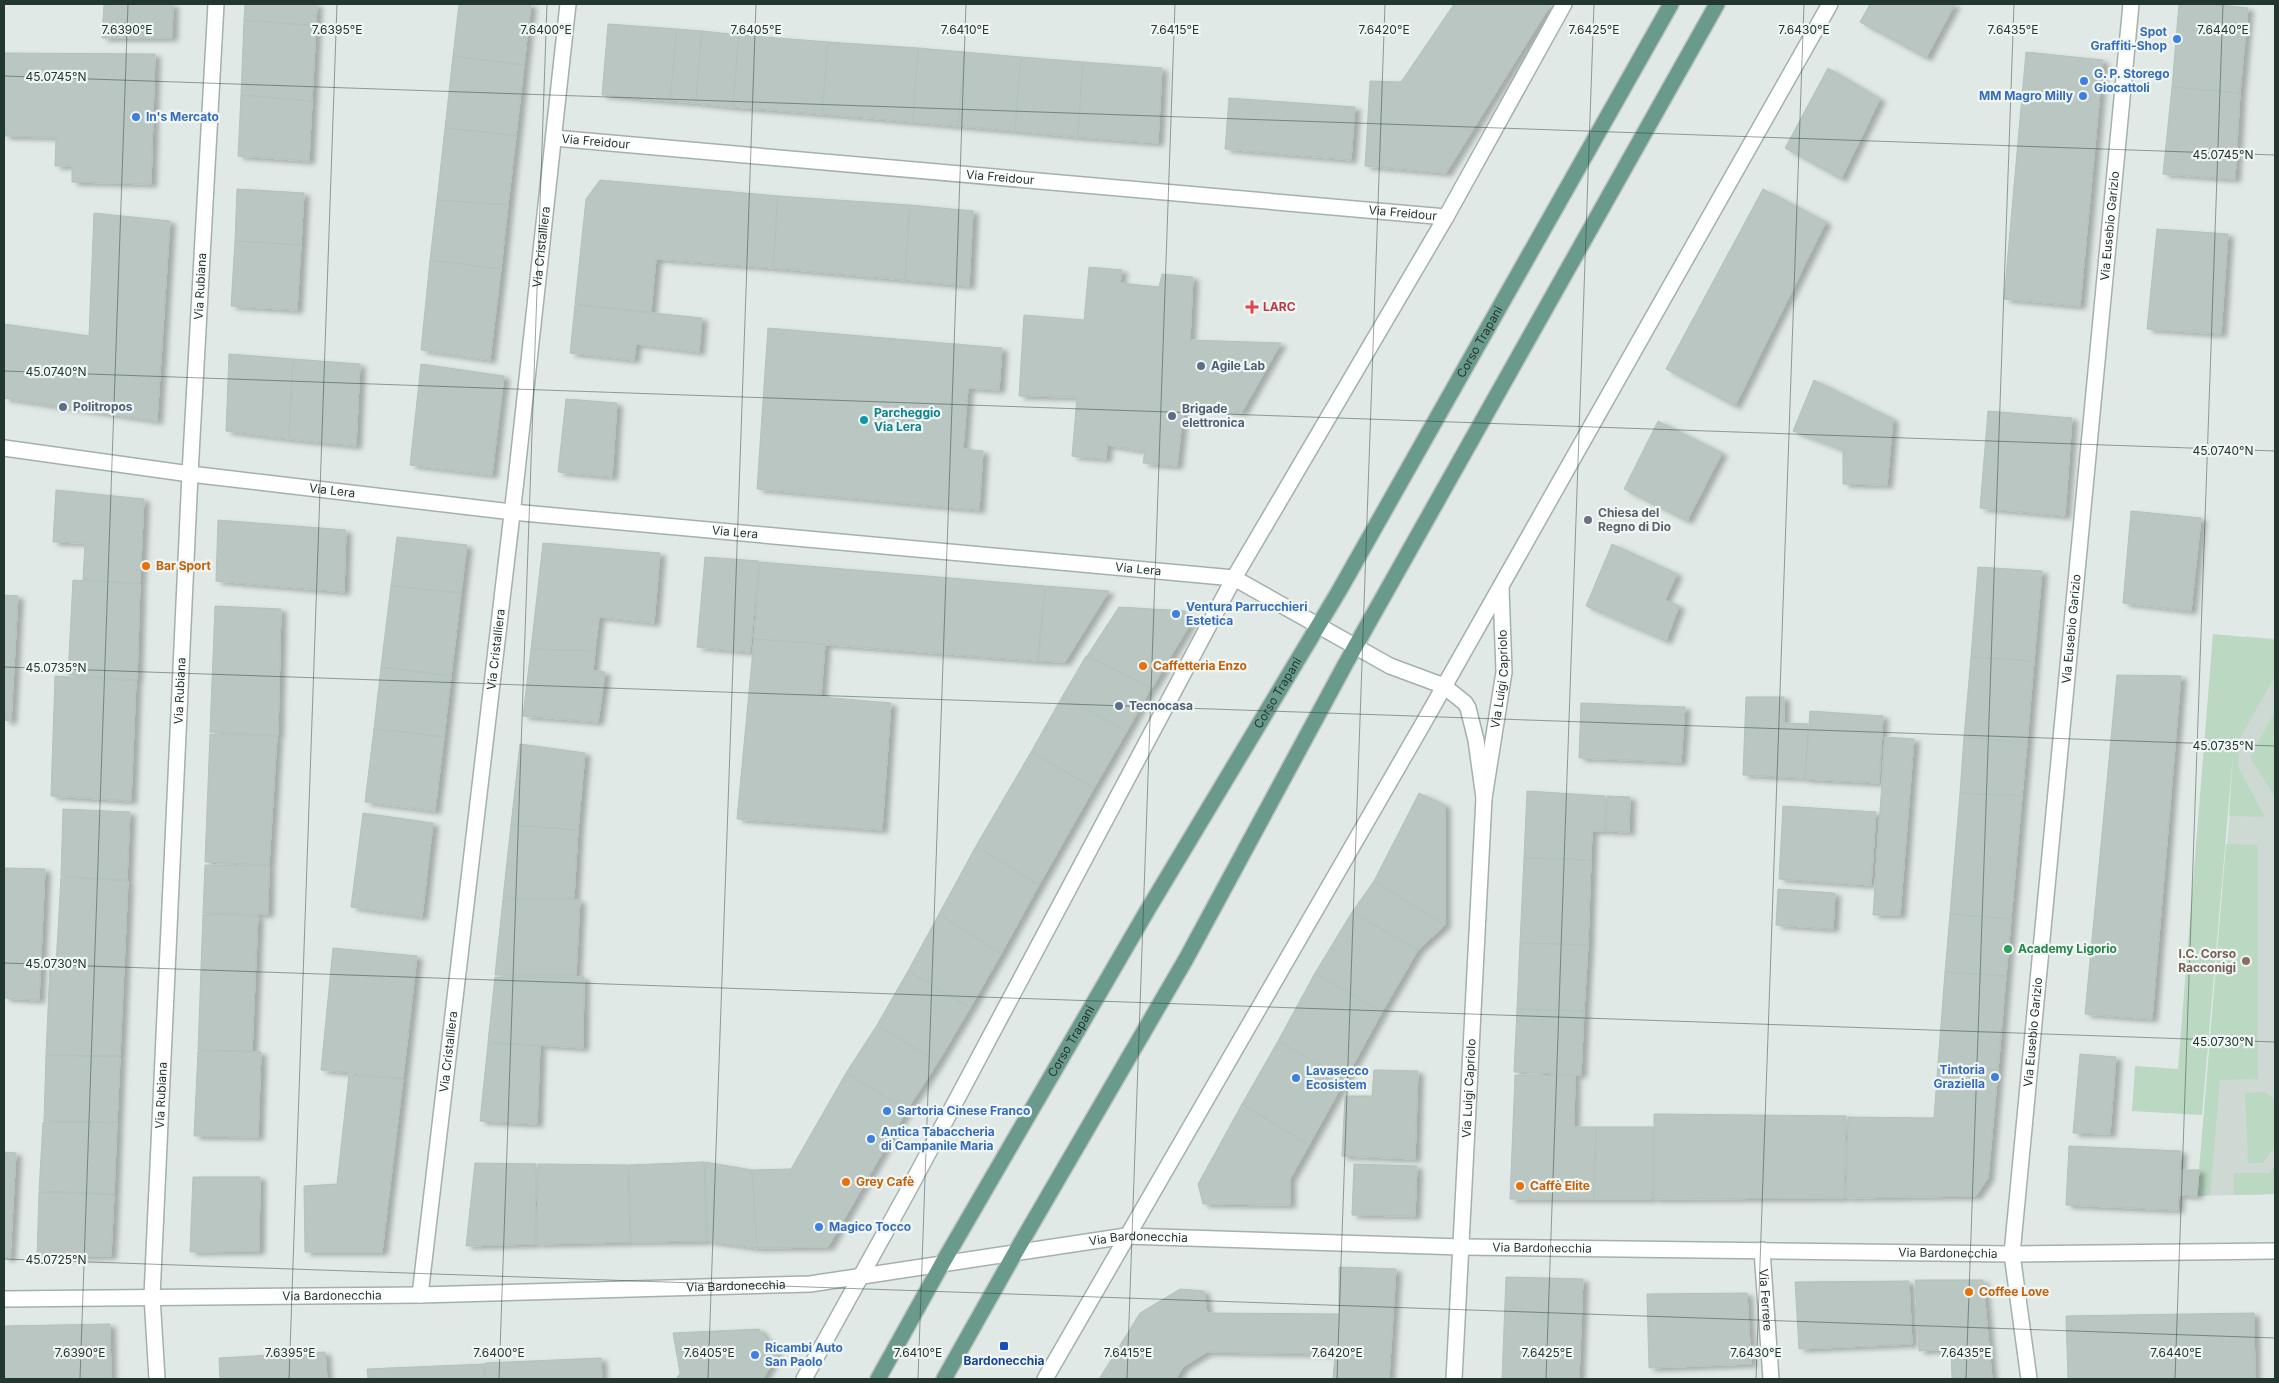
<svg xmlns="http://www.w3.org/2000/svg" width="2279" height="1383" viewBox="0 0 2279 1383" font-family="Inter,sans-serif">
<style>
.built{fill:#ced9d4}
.green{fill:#bbd8c2}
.building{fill:#b9c6c1;stroke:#b3c2bb;filter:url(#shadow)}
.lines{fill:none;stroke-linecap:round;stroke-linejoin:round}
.minor-casing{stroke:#a4b0ab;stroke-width:18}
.primary-casing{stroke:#bdc3c1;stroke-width:18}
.minor{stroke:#fff;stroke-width:15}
.primary{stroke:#699a8b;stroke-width:15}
.ticks{fill:none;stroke:#233731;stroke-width:1;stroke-opacity:0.45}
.shop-dot{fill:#3f7fe0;stroke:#f0f6f3;stroke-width:2}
.health-dot{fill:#e0444e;stroke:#f0f6f3;stroke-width:2}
.service-dot{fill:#5c6f8a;stroke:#f0f6f3;stroke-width:2}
.culture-dot{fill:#0f9aa8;stroke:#f0f6f3;stroke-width:2}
.worship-dot{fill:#6b7280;stroke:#f0f6f3;stroke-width:2}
.food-dot{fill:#e8710a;stroke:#f0f6f3;stroke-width:2}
.leisure-dot{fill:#2e9e5b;stroke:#f0f6f3;stroke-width:2}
.education-dot{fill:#8d6e63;stroke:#f0f6f3;stroke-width:2}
.transit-dot{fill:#1a4fb4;stroke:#f0f6f3;stroke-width:2}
.labels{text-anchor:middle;stroke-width:4.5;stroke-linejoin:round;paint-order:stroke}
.shop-label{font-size:12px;font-weight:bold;fill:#366cbe;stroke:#f0f6f3;text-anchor:start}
.street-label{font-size:12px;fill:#233731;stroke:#f0f6f3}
.health-label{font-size:12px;font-weight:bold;fill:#be3a42;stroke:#f0f6f3;text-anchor:start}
.service-label{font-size:12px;font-weight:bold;fill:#4e5e75;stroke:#f0f6f3;text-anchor:start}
.culture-label{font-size:12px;font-weight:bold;fill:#0d838f;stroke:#f0f6f3;text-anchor:start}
.worship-label{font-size:12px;font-weight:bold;fill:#5b616d;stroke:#f0f6f3;text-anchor:start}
.food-label{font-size:12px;font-weight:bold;fill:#c56008;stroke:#f0f6f3;text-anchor:start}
.leisure-label{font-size:12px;font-weight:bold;fill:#27864d;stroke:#f0f6f3;text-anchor:start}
.education-label{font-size:12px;font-weight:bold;fill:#785e54;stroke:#f0f6f3;text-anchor:end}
.transit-label{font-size:12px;font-weight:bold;fill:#164399;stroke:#f0f6f3}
.ticks-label{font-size:12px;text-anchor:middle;fill:#233731;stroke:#f0f6f3;stroke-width:4.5;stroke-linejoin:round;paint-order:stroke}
</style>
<defs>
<filter id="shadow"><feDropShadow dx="5.5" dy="3" stdDeviation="2.5" flood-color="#0004"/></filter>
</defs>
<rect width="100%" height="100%" fill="#e0e9e5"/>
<polygon class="built" points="2245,636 2275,639 2275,1194 2197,1196"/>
<g class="green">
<polygon points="2213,634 2275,640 2275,676 2240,738 2238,767 2265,817 2229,816 2233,755 2202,1115 2132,1111 2135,1066 2178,1069"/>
<polygon points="2275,711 2275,734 2272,736 2275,742 2275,797 2250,757"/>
<polygon points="2226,844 2258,845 2258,1079 2220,1080 2210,1195 2197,1196"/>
<polygon points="2264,1092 2275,1099 2275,1146 2263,1163 2248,1163 2245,1093"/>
<polygon points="2275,1165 2275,1194 2234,1195 2234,1173 2269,1173"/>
</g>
<g class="building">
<polygon points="104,4 173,4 172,38 102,38"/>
<polygon points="245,4 317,4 316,26 244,20"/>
<polygon points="459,4 531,4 524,65 453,56"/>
<polygon points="1454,4 1551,4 1446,173 1365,166 1370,81 1401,82"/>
<polygon points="1870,4 1955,4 1926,58 1860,22"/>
<polygon points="2179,4 2211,4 2248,8 2240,93 2172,87"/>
<polygon points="244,20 316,26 312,101 241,95"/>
<polygon points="608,24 677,29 670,101 602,95"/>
<polygon points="677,29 702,31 696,103 670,101"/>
<polygon points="702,31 739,35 733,107 696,103"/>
<polygon points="739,35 828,42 822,114 733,107"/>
<polygon points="828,42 918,48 913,122 822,114"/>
<polygon points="918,48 964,52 958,126 913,122"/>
<polygon points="964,52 1021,57 1015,131 958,126"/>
<polygon points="2026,52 2103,60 2080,306 2004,299"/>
<polygon points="4,53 155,54 151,184 72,182 72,166 55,166 56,137 4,136"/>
<polygon points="453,56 524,65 516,136 445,128"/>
<polygon points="1021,57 1083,62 1078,137 1015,131"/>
<polygon points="1083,62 1162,68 1158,143 1078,137"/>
<polygon points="1828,68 1880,99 1841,179 1785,148"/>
<polygon points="2172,87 2240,93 2235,179 2163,174"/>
<polygon points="241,95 312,101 309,161 238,156"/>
<polygon points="1229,98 1355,107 1351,160 1225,149"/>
<polygon points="445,128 516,136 508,205 437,200"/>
<polygon points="600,180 778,196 773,268 656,259 651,312 575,304 586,199"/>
<polygon points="237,189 304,193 301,245 235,241"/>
<polygon points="1763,189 1826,222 1735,406 1666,369"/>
<polygon points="778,196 910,205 905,280 773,268"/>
<polygon points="437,200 508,205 501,269 430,260"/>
<polygon points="910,205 973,211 969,286 905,280"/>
<polygon points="94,213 170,221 157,421 4,398 4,324 89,336"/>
<polygon points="2157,229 2228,234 2221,334 2147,329"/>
<polygon points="235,241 301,245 297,310 231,306"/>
<polygon points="430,260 501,269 490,360 421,350"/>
<polygon points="1089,267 1122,270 1120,283 1159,287 1162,274 1193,277 1190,340 1281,343 1242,412 1184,405 1177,466 1143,463 1145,451 1107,445 1106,459 1072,456 1077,397 1019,396 1024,315 1084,320"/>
<polygon points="575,305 702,318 699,352 636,344 634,360 570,353"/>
<polygon points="768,328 1002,348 999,390 968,388 963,449 983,451 979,510 757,489"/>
<polygon points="229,354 293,359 289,439 226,431"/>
<polygon points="293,359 360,364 356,446 289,439"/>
<polygon points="421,364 504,376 492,475 410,465"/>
<polygon points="1814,380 1893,419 1887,485 1843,484 1843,450 1793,431"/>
<polygon points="566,399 617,403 612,477 558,472"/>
<polygon points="1988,411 2072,418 2065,516 1980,508"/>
<polygon points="1658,421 1722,453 1687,521 1624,489"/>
<polygon points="56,490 144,499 140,583 83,580 85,543 53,542"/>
<polygon points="2131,511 2201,518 2191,611 2123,603"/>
<polygon points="218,520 346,530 344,592 216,581"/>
<polygon points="397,537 467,545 461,593 391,586"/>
<polygon points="543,543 660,553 654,623 599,617 595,651 531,649"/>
<polygon points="1612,544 1677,574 1665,600 1679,606 1666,641 1586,606"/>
<polygon points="705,557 759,561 750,652 697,647"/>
<polygon points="760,562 1045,586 1037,661 754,639"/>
<polygon points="1978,567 2042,571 2034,661 1971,657"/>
<polygon points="73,580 140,584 137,680 68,675"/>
<polygon points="391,586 461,593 451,676 381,667"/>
<polygon points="1046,586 1109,591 1065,662 1038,661"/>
<polygon points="4,595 18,596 11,721 4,720"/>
<polygon points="215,606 281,609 278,735 210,732"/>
<polygon points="1119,607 1185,611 1190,624 1152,688 1087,656"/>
<polygon points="754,639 825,644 821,697 891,703 882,830 737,819"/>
<polygon points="531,649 595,651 593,671 605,672 598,722 523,716"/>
<polygon points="1086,656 1151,688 1127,731 1062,697"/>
<polygon points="1971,657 2034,661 2027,743 1964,737"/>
<polygon points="381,667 451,676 444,737 374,729"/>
<polygon points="2117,675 2181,676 2152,1019 2085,1014"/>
<polygon points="55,676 136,681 131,801 51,796"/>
<polygon points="1062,697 1127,731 1094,788 1031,752"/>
<polygon points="1746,697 1784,697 1784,723 1808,724 1805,778 1743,775"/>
<polygon points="1581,703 1685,707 1681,762 1579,758"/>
<polygon points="1810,711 1883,716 1879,783 1805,779"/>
<polygon points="374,729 444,737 435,811 365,802"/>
<polygon points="210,734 277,736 269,865 205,862"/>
<polygon points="1885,737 1914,739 1900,915 1873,915"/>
<polygon points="1964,737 2027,743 2022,796 1960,793"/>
<polygon points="520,744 585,753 578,830 511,825"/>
<polygon points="1031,752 1094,788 1039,885 976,846"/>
<polygon points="1527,791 1605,796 1605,831 1592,831 1591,860 1524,858"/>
<polygon points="1419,793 1445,805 1445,925 1374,881"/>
<polygon points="1960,793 2022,796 2011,919 1950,914"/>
<polygon points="1607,796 1630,797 1629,832 1606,831"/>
<polygon points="1783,806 1876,812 1871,885 1779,879"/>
<polygon points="63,809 130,812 127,880 61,876"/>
<polygon points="363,813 433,823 422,917 351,907"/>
<polygon points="511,825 578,830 574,898 503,898"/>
<polygon points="976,846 1039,885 1001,954 939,914"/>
<polygon points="1524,858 1591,860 1588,945 1520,943"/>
<polygon points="205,865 269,866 268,914 203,913"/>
<polygon points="4,868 45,869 39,1000 4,998"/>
<polygon points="61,877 128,881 124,968 56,965"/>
<polygon points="1374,881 1445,925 1418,950 1352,912"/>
<polygon points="1778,889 1835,893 1833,929 1776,925"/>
<polygon points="503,899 580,900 576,975 495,975"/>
<polygon points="1352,912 1418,950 1382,1012 1315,973"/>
<polygon points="203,914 258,916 252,1051 198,1050"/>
<polygon points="939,914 1001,954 970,1008 908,971"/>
<polygon points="1950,914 2011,919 2006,976 1945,972"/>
<polygon points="1520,943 1588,945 1584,1011 1517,1009"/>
<polygon points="333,948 417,956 403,1078 321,1070"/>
<polygon points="50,965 124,968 120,1056 46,1055"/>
<polygon points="908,971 970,1008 938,1062 877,1025"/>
<polygon points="1945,972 2006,976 1998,1070 1938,1064"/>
<polygon points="1315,973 1382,1012 1345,1080 1278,1041"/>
<polygon points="495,977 584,977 583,1048 488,1042"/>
<polygon points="1517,1009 1584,1011 1581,1075 1514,1072"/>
<polygon points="877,1025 938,1062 907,1110 846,1073"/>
<polygon points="1278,1041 1345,1080 1309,1145 1242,1104"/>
<polygon points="488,1043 540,1046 537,1124 480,1121"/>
<polygon points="198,1051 261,1052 258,1137 194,1136"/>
<polygon points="2080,1054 2116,1057 2110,1134 2073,1133"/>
<polygon points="46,1055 120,1057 117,1122 44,1121"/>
<polygon points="1938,1064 1998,1070 1988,1178 1976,1196 1846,1198 1848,1117 1934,1118"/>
<polygon points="1374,1070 1418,1071 1415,1159 1342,1156 1345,1096 1372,1096"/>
<polygon points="846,1073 907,1110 828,1247 757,1248 752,1170 791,1169"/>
<polygon points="349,1075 403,1079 382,1252 305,1252 304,1186 337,1184"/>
<polygon points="1515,1075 1575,1076 1574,1127 1596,1127 1594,1199 1510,1199"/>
<polygon points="1242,1104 1309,1145 1290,1179 1290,1205 1203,1204 1198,1184"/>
<polygon points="1654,1114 1846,1116 1844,1198 1654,1199"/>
<polygon points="43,1122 117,1123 114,1194 39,1191"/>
<polygon points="1596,1127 1653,1127 1652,1199 1594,1199"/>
<polygon points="2069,1146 2181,1151 2178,1210 2066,1205"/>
<polygon points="4,1152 16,1153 10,1258 4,1258"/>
<polygon points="704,1162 706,1241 631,1242 629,1165"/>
<polygon points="705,1162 752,1170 757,1248 708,1241"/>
<polygon points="475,1163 536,1164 535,1244 466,1246"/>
<polygon points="538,1164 628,1165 630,1242 537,1244"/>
<polygon points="1354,1164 1417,1166 1415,1216 1352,1215"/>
<polygon points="2182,1170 2199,1170 2197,1196 2180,1195"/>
<polygon points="193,1177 260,1177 259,1251 190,1252"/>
<polygon points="39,1192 114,1195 111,1256 37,1257"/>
<polygon points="1339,1267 1396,1269 1389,1379 1333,1379 1335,1354 1207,1352 1183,1367 1176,1379 1099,1379 1140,1313 1180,1289 1204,1291 1207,1313 1339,1314"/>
<polygon points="1506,1277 1583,1279 1579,1379 1502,1379"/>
<polygon points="1915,1280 1983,1280 1992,1379 1952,1379 1951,1349 1919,1351"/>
<polygon points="1909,1281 1912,1344 1799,1349 1795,1282"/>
<polygon points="1747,1293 1751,1364 1649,1368 1647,1294"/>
<polygon points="2254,1313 2255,1379 2068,1379 2066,1316"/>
<polygon points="110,1324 111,1379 4,1379 4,1326"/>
<polygon points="759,1329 777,1355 763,1379 676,1379 680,1373 673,1333"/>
<polygon points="325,1352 327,1379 220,1379 219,1358"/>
<polygon points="601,1358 602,1379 486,1379 485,1363"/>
<polygon points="484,1364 485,1379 368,1379 367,1369"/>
</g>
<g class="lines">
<g class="minor-casing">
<g id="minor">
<path id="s1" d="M554,138L1446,217"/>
<path id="s2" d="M4,448L190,474L512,512L1234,578L1390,666L1444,686L1465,703L1468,708L1476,740L1484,798"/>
<path id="s3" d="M1762,1250L1771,1379"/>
<path id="s4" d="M420,1295L516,480L568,4"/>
<path id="s5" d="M4,1299L420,1295L810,1284L1126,1236L1461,1247L2012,1254L2275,1251"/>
<path id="s6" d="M157,1379L152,1296L190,474L216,4"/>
<polyline points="804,1379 908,1191 1234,578 1446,217 1564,4"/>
<polyline points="1045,1379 1424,722 1830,4"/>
<path id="s7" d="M1454,1379L1484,798L1504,672L1501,588"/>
<path id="s8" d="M2029,1379L2012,1254L2131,4"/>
</g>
</g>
<g class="primary-casing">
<g id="primary">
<path id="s9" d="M878,1379L942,1264L1147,911L1339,591L1671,4"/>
<polyline points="944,1379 1015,1253 1186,959 1346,663 1717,4"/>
</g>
</g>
<use href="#minor" class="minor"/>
<use href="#primary" class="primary"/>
</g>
<path class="ticks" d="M4,76L2275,155M4,371L2275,451M4,667L2275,746M4,963L2275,1042M4,1259L2275,1338M80,1379L128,4M289,1379L337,4M499,1379L547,4M708,1379L756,4M918,1379L966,4M1127,1379L1175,4M1337,1379L1385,4M1546,1379L1594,4M1756,1379L1804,4M1966,1379L2014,4M2175,1379L2223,4"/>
<g class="shop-dot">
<circle cx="2177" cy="39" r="5"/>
<circle cx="2084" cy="81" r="5"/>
<circle cx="2083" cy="96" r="5"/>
<circle cx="136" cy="117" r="5"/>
<circle cx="1176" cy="614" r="5"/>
<circle cx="1995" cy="1077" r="5"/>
<circle cx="1296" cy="1078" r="5"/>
<circle cx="887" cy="1111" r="5"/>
<circle cx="871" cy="1139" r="5"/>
<circle cx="819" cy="1227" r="5"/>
<circle cx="755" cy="1355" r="5"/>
</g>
<path class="health-dot" d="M1249.5 299.5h5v5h5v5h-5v5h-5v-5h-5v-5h5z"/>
<g class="service-dot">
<circle cx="1201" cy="366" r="5"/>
<circle cx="63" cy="407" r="5"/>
<circle cx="1172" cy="416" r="5"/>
<circle cx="1119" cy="706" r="5"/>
</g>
<circle class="culture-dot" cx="864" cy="420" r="5"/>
<circle class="worship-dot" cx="1588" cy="520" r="5"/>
<g class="food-dot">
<circle cx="146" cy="566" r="5"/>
<circle cx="1143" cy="666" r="5"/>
<circle cx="846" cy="1182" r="5"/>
<circle cx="1520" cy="1186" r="5"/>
<circle cx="1969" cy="1292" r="5"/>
</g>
<circle class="leisure-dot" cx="2008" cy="949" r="5"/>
<circle class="education-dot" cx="2246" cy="961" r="5"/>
<rect class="transit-dot" x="999" y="1341" width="10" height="10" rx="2.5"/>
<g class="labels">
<g class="shop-label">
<text x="2167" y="36" text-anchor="end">Spot<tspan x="2167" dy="14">Graffiti-Shop</tspan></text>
<text x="2094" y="78">G. P. Storego<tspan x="2094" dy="14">Giocattoli</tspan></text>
<text x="2073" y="100" text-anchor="end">MM Magro Milly</text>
<text x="146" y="121">In's Mercato</text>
<text x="1186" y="611">Ventura Parrucchieri<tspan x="1186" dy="14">Estetica</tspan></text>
<text x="1985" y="1074" text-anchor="end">Tintoria<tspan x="1985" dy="14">Graziella</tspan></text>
<text x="1306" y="1075">Lavasecco<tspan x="1306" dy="14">Ecosistem</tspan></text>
<text x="897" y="1115">Sartoria Cinese Franco</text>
<text x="881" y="1136">Antica Tabaccheria<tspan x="881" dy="14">di Campanile Maria</tspan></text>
<text x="829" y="1231">Magico Tocco</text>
<text x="765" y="1352">Ricambi Auto<tspan x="765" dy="14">San Paolo</tspan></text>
</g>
<g class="street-label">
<text dy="4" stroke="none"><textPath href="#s1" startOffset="42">Via Freidour</textPath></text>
<text dy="4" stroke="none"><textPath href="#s1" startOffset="448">Via Freidour</textPath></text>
<text dy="4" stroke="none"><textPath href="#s1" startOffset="852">Via Freidour</textPath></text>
<text dy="4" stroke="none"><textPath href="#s8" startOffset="1159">Via Eusebio Garizio</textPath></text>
<text dy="4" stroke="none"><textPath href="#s4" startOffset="1055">Via Cristalliera</textPath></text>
<text dy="4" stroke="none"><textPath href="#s6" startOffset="1094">Via Rubiana</textPath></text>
<text dy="4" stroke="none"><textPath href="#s9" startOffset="1199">Corso Trapani</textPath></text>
<text dy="4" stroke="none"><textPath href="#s2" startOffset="331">Via Lera</textPath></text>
<text dy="4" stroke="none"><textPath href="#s2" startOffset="736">Via Lera</textPath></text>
<text dy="4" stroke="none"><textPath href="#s2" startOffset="1141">Via Lera</textPath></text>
<text dy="4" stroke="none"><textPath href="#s8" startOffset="754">Via Eusebio Garizio</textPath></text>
<text dy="4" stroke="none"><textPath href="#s4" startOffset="650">Via Cristalliera</textPath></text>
<text dy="4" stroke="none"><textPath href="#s7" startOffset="702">Via Luigi Capriolo</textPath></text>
<text dy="4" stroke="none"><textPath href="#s6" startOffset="689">Via Rubiana</textPath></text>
<text dy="4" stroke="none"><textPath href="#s9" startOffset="794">Corso Trapani</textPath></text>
<text dy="4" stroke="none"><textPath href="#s8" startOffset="349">Via Eusebio Garizio</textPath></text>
<text dy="4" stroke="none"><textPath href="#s9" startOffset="389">Corso Trapani</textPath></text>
<text dy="4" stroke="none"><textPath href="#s4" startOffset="245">Via Cristalliera</textPath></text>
<text dy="4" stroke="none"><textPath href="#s7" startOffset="291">Via Luigi Capriolo</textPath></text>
<text dy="4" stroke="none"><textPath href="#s6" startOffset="284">Via Rubiana</textPath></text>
<text dy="4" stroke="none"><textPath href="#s5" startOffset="1138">Via Bardonecchia</textPath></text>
<text dy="4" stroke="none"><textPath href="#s5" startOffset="1542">Via Bardonecchia</textPath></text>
<text dy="4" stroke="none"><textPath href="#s5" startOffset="1948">Via Bardonecchia</textPath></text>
<text dy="4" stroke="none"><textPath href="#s5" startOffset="732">Via Bardonecchia</textPath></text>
<text dy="4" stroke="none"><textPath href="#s5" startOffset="328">Via Bardonecchia</textPath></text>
<text dy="4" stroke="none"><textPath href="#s3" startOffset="50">Via Ferrere</textPath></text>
</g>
<g class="health-label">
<text x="1263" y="311">LARC</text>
</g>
<g class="service-label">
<text x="1211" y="370">Agile Lab</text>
<text x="73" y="411">Politropos</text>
<text x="1182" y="413">Brigade<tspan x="1182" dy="14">elettronica</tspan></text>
<text x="1129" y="710">Tecnocasa</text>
</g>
<g class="culture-label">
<text x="874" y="417">Parcheggio<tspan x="874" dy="14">Via Lera</tspan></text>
</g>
<g class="worship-label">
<text x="1598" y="517">Chiesa del<tspan x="1598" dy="14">Regno di Dio</tspan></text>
</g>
<g class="food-label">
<text x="156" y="570">Bar Sport</text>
<text x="1153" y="670">Caffetteria Enzo</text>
<text x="856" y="1186">Grey Cafè</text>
<text x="1530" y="1190">Caffè Elite</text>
<text x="1979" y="1296">Coffee Love</text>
</g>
<g class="leisure-label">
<text x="2018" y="953">Academy Ligorio</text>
</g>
<g class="education-label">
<text x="2236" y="958">I.C. Corso<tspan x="2236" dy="14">Racconigi</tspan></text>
</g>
<g class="transit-label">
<text x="1004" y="1365">Bardonecchia</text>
</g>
</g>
<g class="ticks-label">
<text x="127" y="34">7.6390°E</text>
<text x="337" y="34">7.6395°E</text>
<text x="546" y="34">7.6400°E</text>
<text x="756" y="34">7.6405°E</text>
<text x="965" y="34">7.6410°E</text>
<text x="1175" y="34">7.6415°E</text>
<text x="1384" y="34">7.6420°E</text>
<text x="1594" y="34">7.6425°E</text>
<text x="1804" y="34">7.6430°E</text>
<text x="2013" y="34">7.6435°E</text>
<text x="2223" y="34">7.6440°E</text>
<text x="56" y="81">45.0745°N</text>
<text x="2223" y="159">45.0745°N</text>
<text x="56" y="376">45.0740°N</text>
<text x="2223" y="455">45.0740°N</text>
<text x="56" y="672">45.0735°N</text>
<text x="2223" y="750">45.0735°N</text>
<text x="56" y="968">45.0730°N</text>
<text x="2223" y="1046">45.0730°N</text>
<text x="56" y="1264">45.0725°N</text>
<text x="80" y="1357">7.6390°E</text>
<text x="290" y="1357">7.6395°E</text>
<text x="499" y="1357">7.6400°E</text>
<text x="709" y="1357">7.6405°E</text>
<text x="918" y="1357">7.6410°E</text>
<text x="1128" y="1357">7.6415°E</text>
<text x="1337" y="1357">7.6420°E</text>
<text x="1547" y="1357">7.6425°E</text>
<text x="1756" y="1357">7.6430°E</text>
<text x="1966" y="1357">7.6435°E</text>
<text x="2176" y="1357">7.6440°E</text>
</g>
<rect width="2279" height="1383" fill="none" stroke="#233731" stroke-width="10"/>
</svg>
